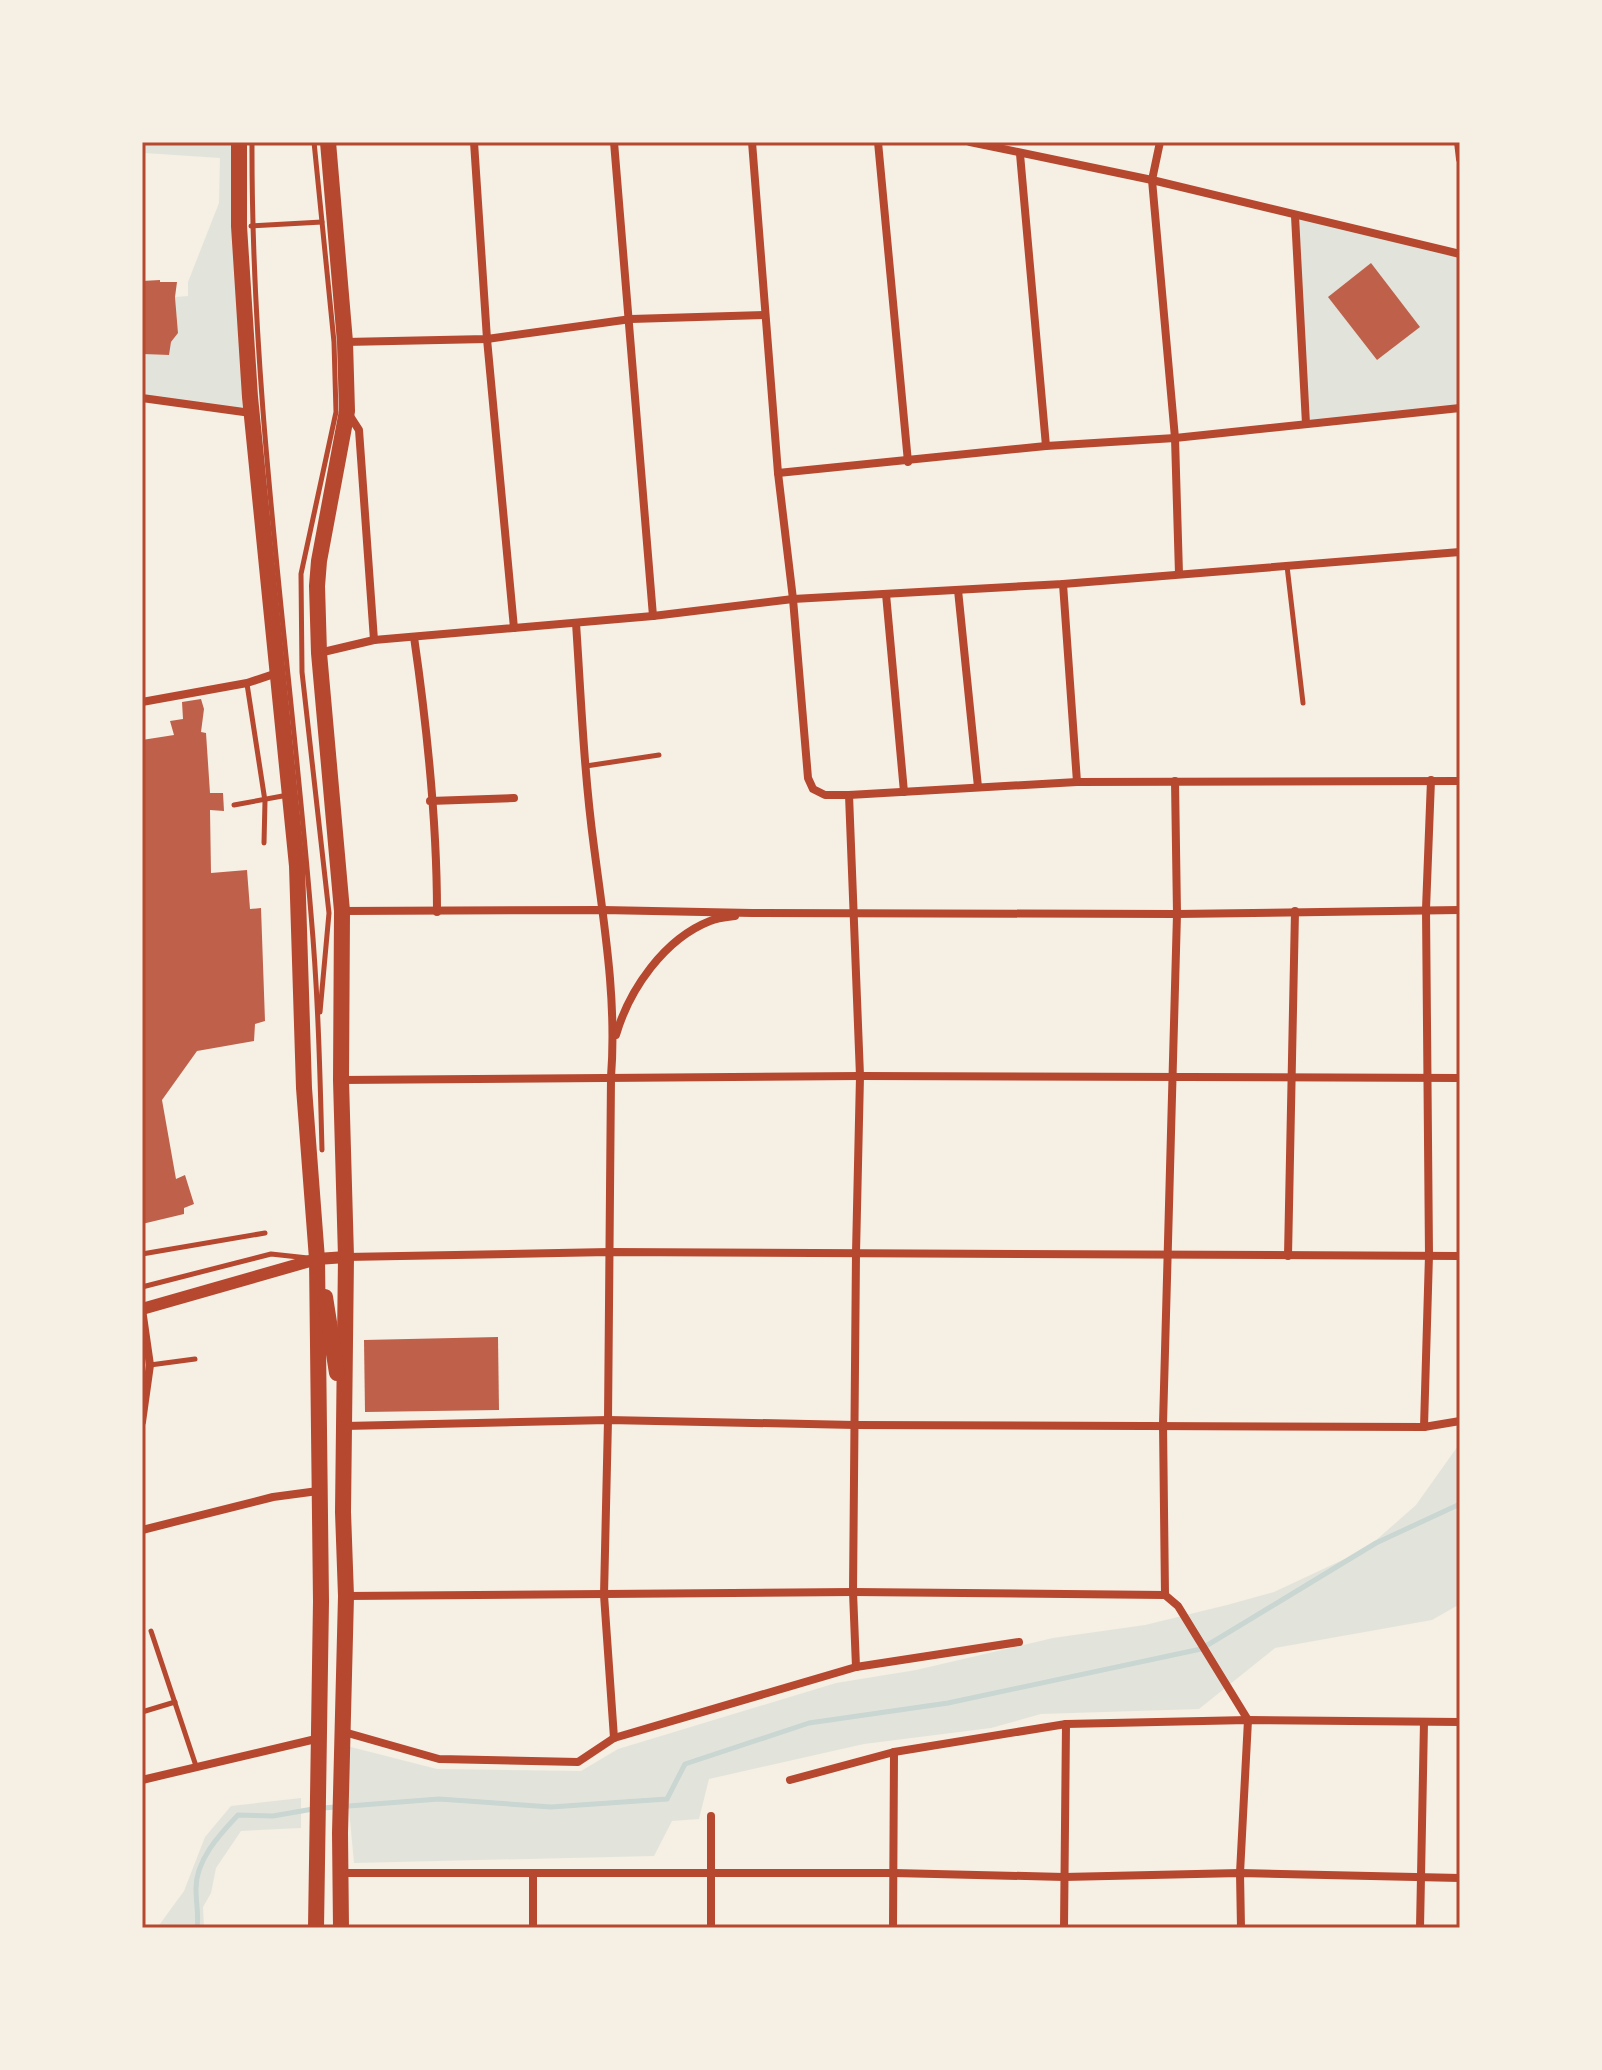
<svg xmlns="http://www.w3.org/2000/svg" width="1602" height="2070" viewBox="0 0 1602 2070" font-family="Arial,sans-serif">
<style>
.green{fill:#e2e4dc}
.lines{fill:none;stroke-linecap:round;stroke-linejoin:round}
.stream{stroke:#c9d6d2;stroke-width:5}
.building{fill:#bf614a}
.service{stroke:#b5482f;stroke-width:5}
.minor{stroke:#b5482f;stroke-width:8}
.tertiary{stroke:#b5482f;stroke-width:12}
.primary{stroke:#b5482f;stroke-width:16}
.neatline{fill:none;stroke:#b5482f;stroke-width:3}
</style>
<rect width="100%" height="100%" fill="#f6efe4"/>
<g class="green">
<polygon points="142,142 239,142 251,413 142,398 142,354 168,355 171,342 178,333 175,297 188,296 188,282 219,203 220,158 144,153 142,172"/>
<polygon points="1295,216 1460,254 1460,408 1306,424"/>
<polygon points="1460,1443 1460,1604 1432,1620 1275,1648 1199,1709 1041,1714 991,1728 864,1744 709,1779 699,1819 672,1821 654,1856 354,1863 343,1745 437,1769 581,1771 618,1749 836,1683 916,1670 1053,1638 1145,1625 1227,1605 1274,1592 1366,1549 1416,1505"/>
<polygon points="301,1798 301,1828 241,1831 216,1868 211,1893 203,1907 204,1928 157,1928 184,1891 205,1837 231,1806"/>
</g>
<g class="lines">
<g class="stream">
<polyline points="323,1808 439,1799 551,1807 667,1799 685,1764 809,1723 948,1703 1201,1649 1376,1543 1460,1504"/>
<path d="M197,1928C199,1915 196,1903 196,1890C195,1861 219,1835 238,1815L273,1816L313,1809"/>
</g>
</g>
<g class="building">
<polygon points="1371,263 1420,327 1377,360 1328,297"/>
<polygon points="160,280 160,282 177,282 175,297 178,333 171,342 169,355 142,354 142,281"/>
<polygon points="201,699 204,709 201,732 206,733 210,793 223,793 224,811 210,810 211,873 247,870 250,909 261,908 265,1021 255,1024 254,1041 197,1051 162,1100 176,1179 185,1175 194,1204 184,1208 184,1214 142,1224 142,740 174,735 170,721 183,719 182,702"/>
<polygon points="498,1337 499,1410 365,1412 364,1340"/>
</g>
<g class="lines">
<g class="service">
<path d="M252,142C251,401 290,657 311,914C318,993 320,1071 322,1150"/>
<polyline points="314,142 334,342 336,412 301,574 302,672 329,913 320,1012"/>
<polyline points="251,226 322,222"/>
<polyline points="1287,566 1303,703"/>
<polyline points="247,684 265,801 264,843"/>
<polyline points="586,766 659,755"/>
<polyline points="234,805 288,795"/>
<polyline points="142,1254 265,1233"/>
<polyline points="142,1287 271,1254 308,1258"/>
<polyline points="150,1365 195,1359"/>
<polyline points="151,1631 196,1766"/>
<polyline points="142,1712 175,1702"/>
</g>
<g class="minor">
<polyline points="474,142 487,339 514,628"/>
<polyline points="614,142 653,616"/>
<polyline points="752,142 778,473 793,599 808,778 813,789 825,795 849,795 1077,782 1460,781"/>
<polyline points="878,142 908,462"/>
<polyline points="970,142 1152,180 1460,254"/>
<polyline points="1160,142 1152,180 1175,438 1179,574"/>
<polyline points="1458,142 1460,159"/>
<polyline points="1020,154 1046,446"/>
<polyline points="1295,216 1306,424"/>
<polyline points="345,342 487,339 631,319 765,315"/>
<polyline points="142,398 251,413"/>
<polyline points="348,413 359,430 374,640"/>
<polyline points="778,473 1046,446 1175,438 1460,408"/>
<polyline points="1063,584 1077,782"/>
<polyline points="958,590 978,787"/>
<polyline points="886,594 904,792"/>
<path d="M576,623C581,698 584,773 594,847C604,924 617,1000 611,1077L608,1420L604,1595L614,1738"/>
<path d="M414,637C427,727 437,822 437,912"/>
<polyline points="319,653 374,640 653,616 793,599 1063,584 1460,552"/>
<polyline points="142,702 247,683 277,673"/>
<polyline points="1175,781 1177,914 1163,1424 1165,1595 1178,1606 1248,1720 1240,1873 1241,1928"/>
<polyline points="849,795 860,1076 856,1253 853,1592 856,1667"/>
<polyline points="430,801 514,798"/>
<polyline points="342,911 603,910 752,913 1177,914 1460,910"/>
<path d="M616,1035C629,990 664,939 710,921C717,918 727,917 735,916"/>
<polyline points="341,1080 860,1076 1460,1078"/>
<polyline points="1288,1256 1295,911"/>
<polyline points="346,1257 609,1252 1460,1256"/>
<polyline points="142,1422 150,1365 142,1309"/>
<polyline points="345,1426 608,1420 855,1425 1424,1427 1460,1421"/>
<polyline points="1424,1427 1429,1255 1426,909 1431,780"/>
<polyline points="142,1530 273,1497 318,1491"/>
<polyline points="346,1596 853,1592 1165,1595"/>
<polyline points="344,1732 439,1759 578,1762 614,1738 856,1667 1019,1642"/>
<polyline points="142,1780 320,1738"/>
<polyline points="790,1780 894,1752 1066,1724 1248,1720 1460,1722"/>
<polyline points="711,1816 711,1928"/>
<polyline points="341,1873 894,1873 1064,1877 1240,1873 1460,1878"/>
<polyline points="533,1928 533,1874"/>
<polyline points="893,1928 894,1752"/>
<polyline points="1064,1928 1066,1724"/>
<polyline points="1420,1928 1424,1722"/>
</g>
<polyline class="tertiary" points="142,1309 317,1259 346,1257"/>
<g class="primary">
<polyline points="239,142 239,226 250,397 297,866 304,1088 317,1259 321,1601 316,1928"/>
<polyline points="328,142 345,342 347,411 319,561 317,586 319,653 342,911 341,1080 346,1257 343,1512 346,1596 340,1833 341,1928"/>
<polyline points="325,1297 337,1373"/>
</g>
</g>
<rect width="1602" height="2070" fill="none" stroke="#f6efe4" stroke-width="288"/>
<rect x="144" y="144" width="1314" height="1782" class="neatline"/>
</svg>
